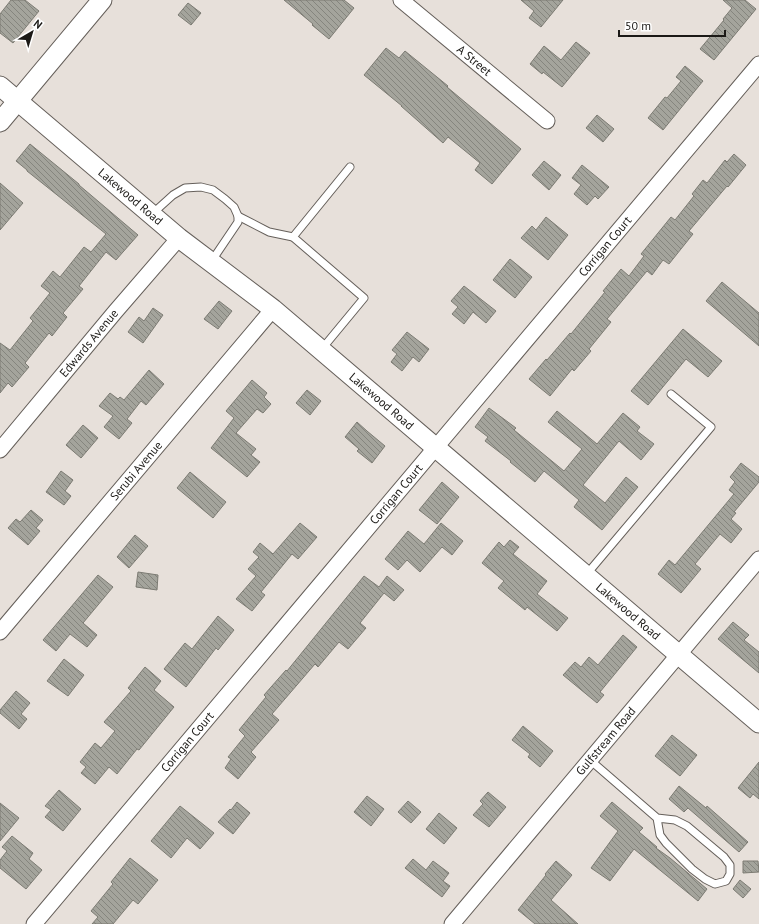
<svg xmlns="http://www.w3.org/2000/svg" width="759" height="924" viewBox="0 0 759 924" font-family="'PT Sans',sans-serif">
<style>
.building{fill:url(#building-back-hatch);stroke:#7c7b73}
.lines{fill:none;stroke-linecap:round;stroke-linejoin:round}
.service-casing{stroke:#655f5a;stroke-width:9}
.minor-casing{stroke:#655f5a;stroke-width:17}
.tertiary-casing{stroke:#655f5a;stroke-width:21}
.service{stroke:#fff;stroke-width:7}
.minor{stroke:#fff;stroke-width:15}
.tertiary{stroke:#fff;stroke-width:19}
.labels{text-anchor:middle;stroke-width:3;stroke-linejoin:round;paint-order:stroke}
.street-label{font-size:12px;fill:#1b1916;stroke:#fff}
</style>
<defs>
<pattern id="building-back-hatch" width="6" height="6" patternUnits="userSpaceOnUse"><rect width="6" height="6" fill="#a4a49c"/><path d="M-1 5l2 2M0 0l6 6M5-1l2 2" fill="none" stroke="#85857e"/></pattern>
</defs>
<rect width="100%" height="100%" fill="#e7e0da"/>
<g class="building">
<polygon points="11,0 25,0 39,11 13,43 0,33 0,14"/>
<polygon points="284,0 344,0 354,8 329,39 312,25 313,24"/>
<polygon points="521,0 563,0 541,27 529,18 534,11"/>
<polygon points="723,0 745,0 756,9 714,60 700,49 724,20 723,19 732,8"/>
<polygon points="188,3 201,13 191,25 178,15"/>
<polygon points="576,42 590,53 562,87 543,72 542,74 530,64 544,46 561,60"/>
<polygon points="386,48 399,58 405,51 448,86 447,87 521,149 492,184 475,170 480,163 448,137 443,143 401,106 402,106 364,75"/>
<polygon points="685,66 703,81 663,130 648,118 665,97 667,98 681,81 676,77"/>
<polygon points="597,115 614,129 603,142 586,128"/>
<polygon points="30,144 79,184 79,185 138,235 116,260 106,252 79,286 83,289 63,313 67,317 52,336 49,333 25,363 29,367 12,387 8,383 0,393 0,343 10,350 33,321 30,318 50,293 41,286 53,271 60,277 84,247 91,252 106,234 27,171 27,170 16,161"/>
<polygon points="734,154 746,165 728,187 727,186 689,231 693,234 669,264 663,260 652,275 647,271 607,319 611,322 589,349 591,351 574,371 572,369 550,396 529,379 546,359 547,360 570,333 571,334 605,292 603,291 621,269 629,276 644,256 641,254 671,217 675,220 694,196 692,194 703,180 707,183 725,160 727,162"/>
<polygon points="544,161 561,175 549,190 532,175"/>
<polygon points="582,165 609,187 598,199 595,196 587,205 574,194 581,185 572,178"/>
<polygon points="0,183 23,203 0,230"/>
<polygon points="546,217 568,235 548,260 521,238 532,226 536,230"/>
<polygon points="510,259 532,277 515,298 493,280"/>
<polygon points="722,282 759,313 759,346 706,301"/>
<polygon points="464,286 496,311 486,323 473,312 464,324 452,314 458,307 451,301"/>
<polygon points="219,301 232,311 218,329 204,319"/>
<polygon points="153,308 163,315 143,343 128,332 139,317 144,321"/>
<polygon points="683,329 722,361 708,377 686,359 648,405 631,391"/>
<polygon points="407,332 429,349 419,362 413,357 402,371 391,362 397,354 392,350"/>
<polygon points="149,370 164,384 146,405 141,401 127,419 132,423 119,439 104,427 113,416 99,406 110,393 118,399 120,397 124,400"/>
<polygon points="252,380 267,393 264,397 271,404 263,413 257,409 236,433 256,449 251,455 260,462 247,477 211,448 234,418 226,411"/>
<polygon points="307,390 321,401 310,415 296,403"/>
<polygon points="489,408 516,428 514,430 564,471 582,449 548,422 557,411 597,444 623,413 640,427 637,431 654,444 641,460 619,441 583,485 605,503 626,477 638,487 602,530 574,507 579,500 544,471 535,482 510,462 511,461 485,441 488,437 475,427"/>
<polygon points="357,422 367,431 385,446 372,463 357,451 359,449 345,437"/>
<polygon points="83,425 98,438 81,458 66,445"/>
<polygon points="741,463 759,477 759,482 734,512 736,513 731,519 742,529 731,543 720,534 695,564 701,569 681,593 658,574 669,560 675,565 734,494 729,490 735,482 730,477"/>
<polygon points="61,471 73,480 65,491 71,496 64,505 46,492"/>
<polygon points="190,472 226,502 213,518 177,488"/>
<polygon points="442,482 459,497 437,524 419,510"/>
<polygon points="31,510 43,520 36,528 40,531 28,545 8,528 16,519 20,522"/>
<polygon points="300,523 317,537 298,559 292,554 261,592 265,595 252,611 236,599 256,576 248,569 259,557 253,552 260,543 273,554"/>
<polygon points="441,523 463,541 452,555 442,547 420,572 407,560 398,570 385,559 408,531 424,544"/>
<polygon points="135,535 148,546 129,568 117,557"/>
<polygon points="510,540 519,547 513,554 547,581 537,594 568,618 557,631 527,607 525,610 498,588 504,581 482,563 499,542 504,547"/>
<polygon points="138,572 158,575 157,590 136,587"/>
<polygon points="98,575 113,587 83,623 97,635 87,647 70,634 56,651 43,640"/>
<polygon points="364,576 379,587 387,576 404,590 394,601 384,593 360,623 366,628 348,649 339,642 318,667 315,664 272,714 279,720 251,752 256,757 238,779 225,768 231,759 228,757 245,736 239,730 266,697 264,695 286,670 287,671"/>
<polygon points="218,616 234,630 218,650 216,648 186,687 164,669 185,643 192,649"/>
<polygon points="733,622 749,635 744,640 759,652 759,673 718,639"/>
<polygon points="623,635 637,647 600,692 604,695 597,703 563,675 575,662 581,667 589,657 598,665"/>
<polygon points="64,659 84,675 68,696 47,681"/>
<polygon points="145,667 161,681 154,690 174,707 139,750 137,749 117,774 109,767 95,784 81,773 86,767 80,762 95,743 101,748 115,731 104,722 131,691 128,688"/>
<polygon points="16,691 30,703 21,714 27,719 19,729 0,713 0,710"/>
<polygon points="523,726 553,751 540,767 528,757 530,754 512,740"/>
<polygon points="672,735 697,755 680,776 655,756"/>
<polygon points="759,762 759,799 753,794 750,798 738,788"/>
<polygon points="679,786 706,808 707,806 748,842 739,852 688,808 684,812 669,799"/>
<polygon points="59,790 81,809 63,831 45,817 51,810 45,806"/>
<polygon points="488,792 506,807 489,827 473,815 483,804 480,801"/>
<polygon points="367,796 384,809 371,826 354,812"/>
<polygon points="408,801 421,812 411,823 398,812"/>
<polygon points="237,802 250,813 233,834 218,822 230,809 231,810"/>
<polygon points="612,802 643,828 639,832 657,847 656,848 670,858 707,889 698,901 634,849 610,881 591,868 618,831 600,816"/>
<polygon points="0,803 19,818 0,841"/>
<polygon points="180,806 214,833 200,849 187,838 171,858 151,841"/>
<polygon points="439,813 457,828 444,844 426,829"/>
<polygon points="12,836 33,853 29,859 42,870 26,889 0,868 0,860 7,851 2,847"/>
<polygon points="130,858 158,880 138,904 133,900 113,924 92,924 98,917 91,911 113,884 111,882"/>
<polygon points="413,859 426,870 433,861 449,873 443,881 450,886 442,897 405,868"/>
<polygon points="556,861 572,875 551,900 578,924 535,924 518,910 546,875 545,874"/>
<polygon points="743,861 758,861 759,872 743,873"/>
<polygon points="740,880 751,889 743,898 733,889"/>
</g>
<g class="lines">
<g class="service-casing">
<g id="service">
<polyline points="152,214 173,195 185,188 201,187 213,190 225,199 234,207 238,216 238,222 211,262"/>
<polyline points="238,216 269,232 293,237"/>
<polyline points="321,350 364,298 293,237 350,167"/>
<polyline points="586,575 711,427 671,394"/>
<polyline points="590,760 657,818 660,835 666,843 692,869 705,879 715,884 726,881 730,874 730,865 724,857 687,826 675,820 657,818"/>
</g>
</g>
<g class="minor-casing">
<g id="minor">
<path id="s1" d="M401,0L547,121"/>
<path id="s2" d="M0,450L115,312L179,238"/>
<path id="s3" d="M0,632L273,309"/>
<path id="s4" d="M34,924L759,64"/>
<path id="s5" d="M452,924L759,559"/>
</g>
</g>
<g class="tertiary-casing">
<g id="tertiary">
<path id="s6" d="M0,86L179,238L273,309L759,723"/>
<polyline points="0,122 102,0"/>
</g>
</g>
<use href="#service" class="service"/>
<use href="#minor" class="minor"/>
<use href="#tertiary" class="tertiary"/>
</g>
<g class="labels">
<g class="street-label">
<text dy="4" stroke="none"><textPath href="#s1" startOffset="95">A Street</textPath></text>
<text dy="4" stroke="none"><textPath href="#s6" startOffset="171">Lakewood Road</textPath></text>
<text dy="4" stroke="none"><textPath href="#s4" startOffset="886">Corrigan Court</textPath></text>
<text dy="4" stroke="none"><textPath href="#s2" startOffset="139">Edwards Avenue</textPath></text>
<text dy="4" stroke="none"><textPath href="#s6" startOffset="495">Lakewood Road</textPath></text>
<text dy="4" stroke="none"><textPath href="#s3" startOffset="211">Serubi Avenue</textPath></text>
<text dy="4" stroke="none"><textPath href="#s4" startOffset="562">Corrigan Court</textPath></text>
<text dy="4" stroke="none"><textPath href="#s6" startOffset="819">Lakewood Road</textPath></text>
<text dy="4" stroke="none"><textPath href="#s5" startOffset="239">Gulfstream Road</textPath></text>
<text dy="4" stroke="none"><textPath href="#s4" startOffset="238">Corrigan Court</textPath></text>
</g>
</g>
<g transform="translate(32 32) rotate(38)" stroke="#ffffff" stroke-width="3" paint-order="stroke">
<path d="M0-3L7 15L0 10L-7 15Z" fill="#1b1916"/>
<text y="-6" font-size="11" font-weight="bold" text-anchor="middle" fill="#1b1916">N</text>
</g>
<path d="M619 30v6h106v-6" fill="none" stroke="#1b1916" stroke-width="2"/>
<text x="625" y="30" font-size="12" fill="#1b1916" stroke="#ffffff" stroke-width="3" paint-order="stroke">50 m</text>
</svg>
